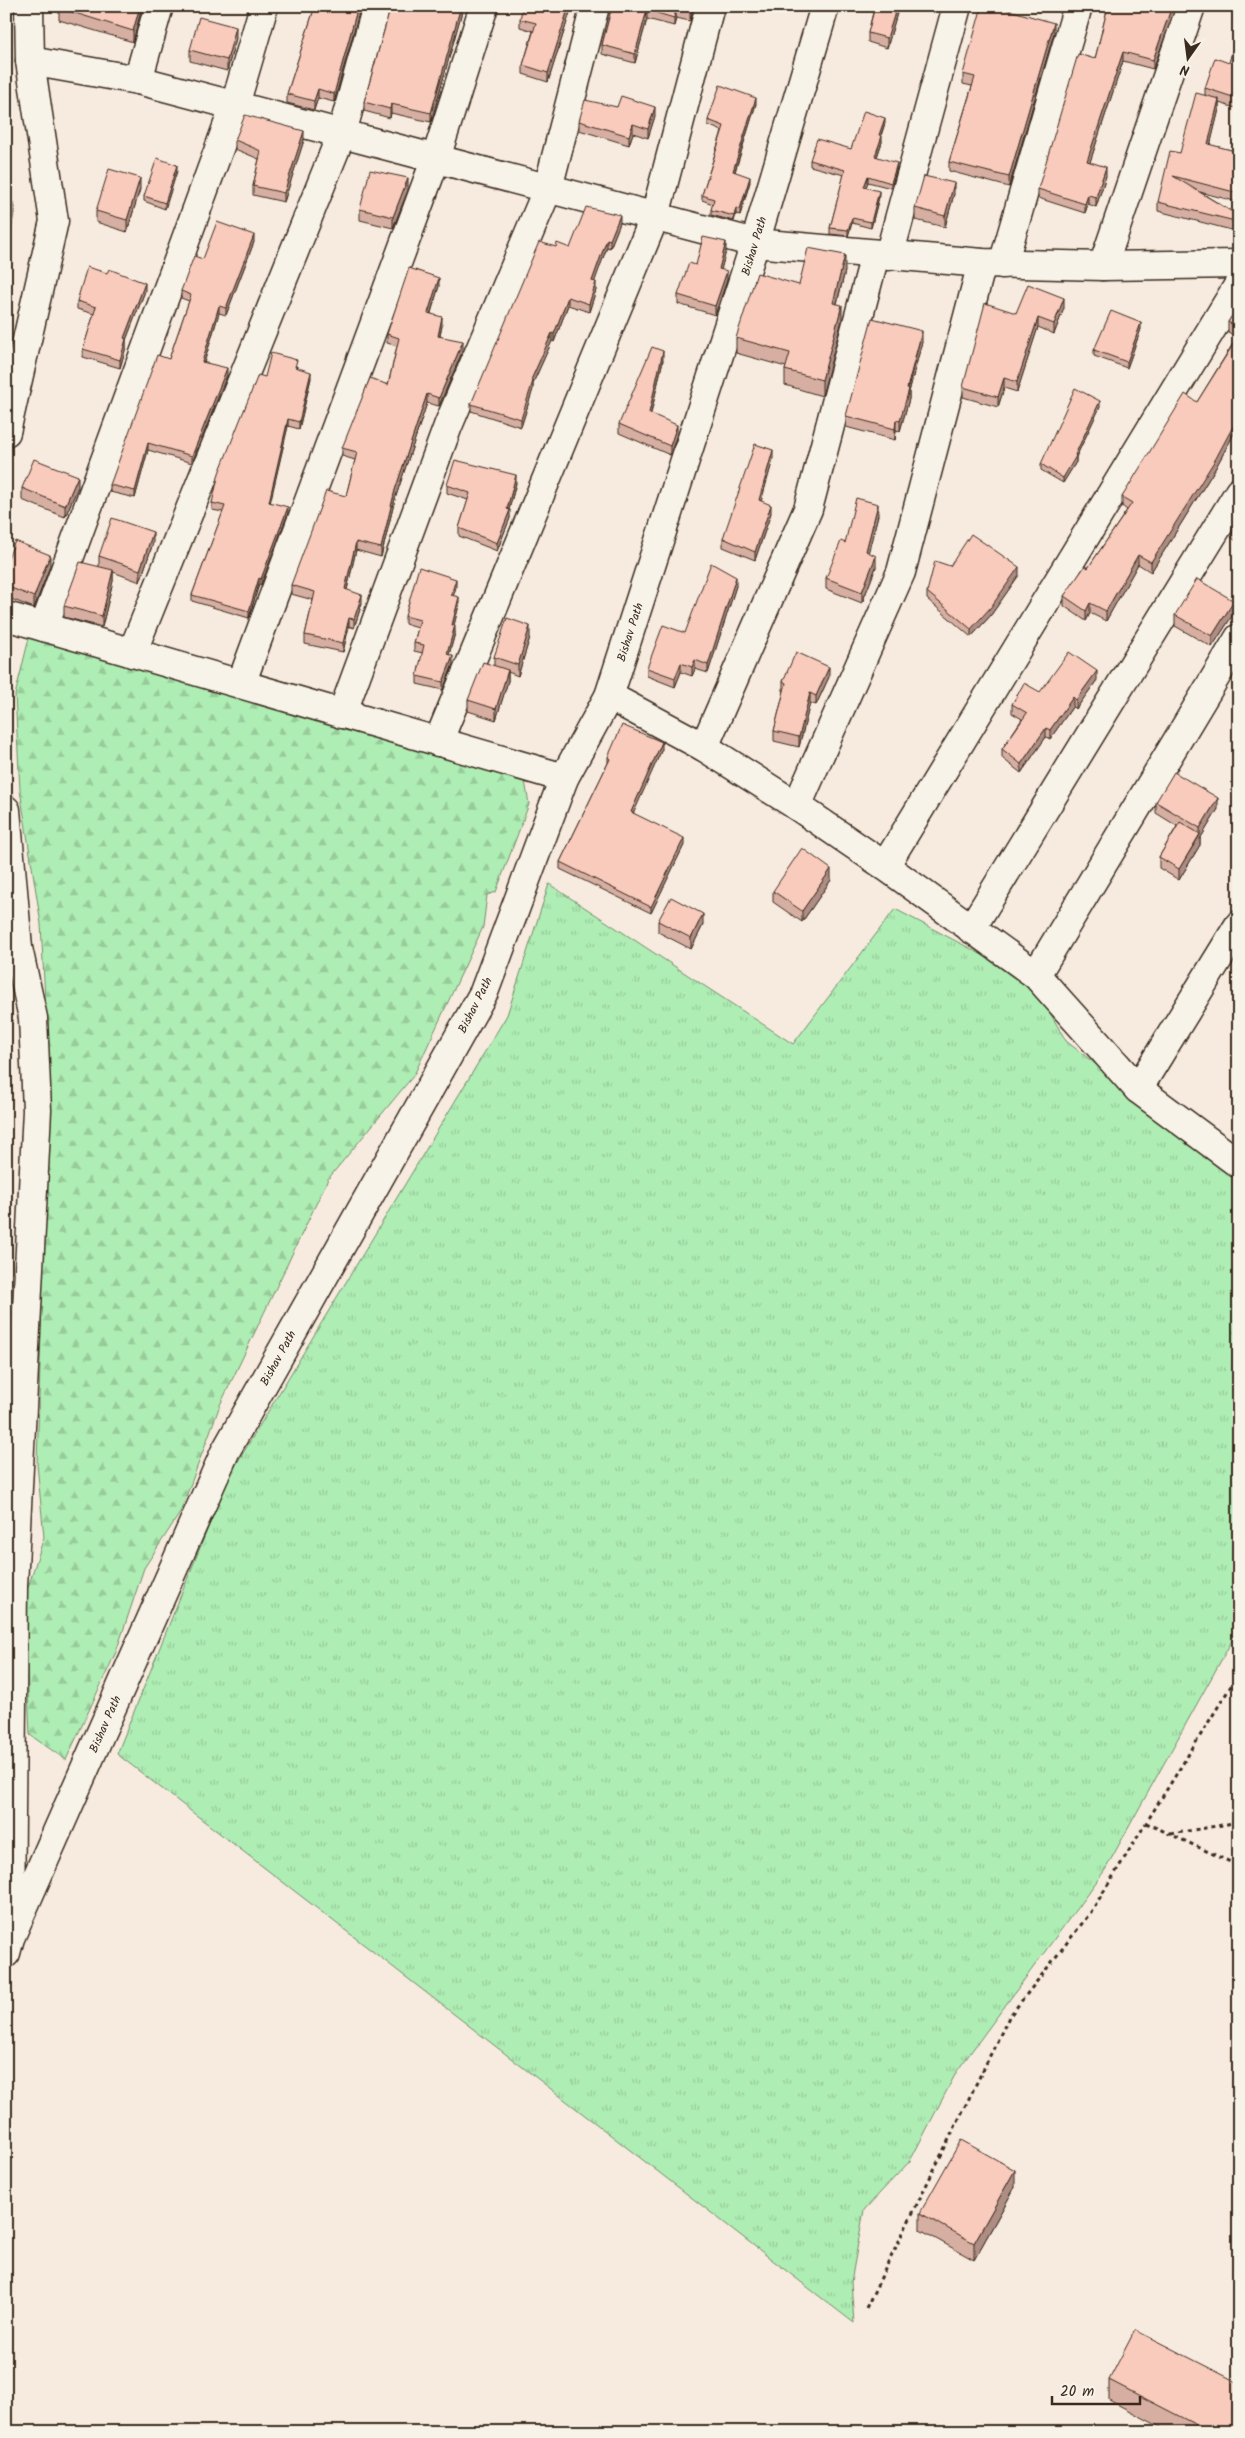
<svg xmlns="http://www.w3.org/2000/svg" width="1245" height="2438" viewBox="0 0 1245 2438" font-family="Kalam,sans-serif">
<style>
.grass{fill:url(#grass-tufts);stroke:#748c69}
.forest{fill:url(#forest-firs);stroke:#748c69}
.lines{fill:none;stroke-linecap:round;stroke-linejoin:round}
.minor-casing{stroke:#3b2a1e;stroke-width:31}
.path{stroke:#3b2a1e;stroke-width:3;stroke-dasharray:4 4;stroke-linecap:butt}
.minor{stroke:#f7f3e8;stroke-width:28}
.wall{fill:#d6afa2;stroke:#3b2a1e}
.shaded-wall{fill:#ae8e84;stroke:#3b2a1e}
.building{fill:#f9cbbc;stroke:#3b2a1e}
.labels{text-anchor:middle;stroke-width:4;stroke-linejoin:round;paint-order:stroke}
.street-label{font-size:12px;fill:#3b2a1e;stroke:#f7f3e8}
</style>
<defs>
<pattern id="grass-tufts" width="24" height="20" patternUnits="userSpaceOnUse" patternTransform="scale(1.25)"><rect width="24" height="20" fill="#aeedb4"/><path d="M3 7l-1-3M5 7V3M7 7l1-3M15 17l-1-3M17 17v-4M19 17l1-3" fill="none" stroke="#97cb9a"/></pattern>
<pattern id="forest-firs" width="22" height="20" patternUnits="userSpaceOnUse" patternTransform="scale(1.25)"><rect width="22" height="20" fill="#aeedb4"/><path d="M5 1l3.5 6h-7zM16 11l3.5 6h-7z" fill="#97cb9a"/></pattern>
</defs>
<rect width="100%" height="100%" fill="#f7ebdf"/>
<filter id="ink" filterUnits="userSpaceOnUse"><feTurbulence type="fractalNoise" baseFrequency=".02" numOctaves="2"/><feDisplacementMap in="SourceGraphic" scale="10" xChannelSelector="R" yChannelSelector="G"/><feConvolveMatrix kernelMatrix="1 2 1 2 8 2 1 2 1" color-interpolation-filters="sRGB"/></filter>
<g filter="url(#ink)">
<polygon class="grass" points="549,884 793,1044 895,909 1032,981 1066,1041 1239,1176 1239,1628 1105,1870 957,2071 910,2161 864,2210 851,2282 854,2323 117,1754 228,1478 507,1015"/>
<polygon class="forest" points="29,638 322,718 525,781 529,804 496,892 487,895 483,927 414,1075 328,1179 220,1405 180,1513 144,1568 116,1652 66,1760 30,1735 24,1600 44,1537 37,1464 49,1074 41,924 20,790 15,695"/>
<g class="lines">
<g class="minor-casing">
<g id="minor">
<polyline points="30,61 138,80 755,243 982,263 1103,266 1239,264"/>
<polyline points="138,80 159,6"/>
<polyline points="889,256 957,6"/>
<polyline points="1003,264 1078,6"/>
<polyline points="1103,266 1191,6"/>
<polyline points="6,432 54,221 30,61 29,6"/>
<polyline points="6,616 564,778"/>
<polyline points="44,627 235,105 264,6"/>
<polyline points="132,653 342,133 377,6"/>
<polyline points="241,684 436,158 484,6"/>
<polyline points="609,696 704,747 797,806 885,866 1036,975 1138,1089 1239,1164"/>
<polyline points="342,714 448,426 548,188 595,6"/>
<polyline points="438,742 655,216 710,6"/>
<polyline points="704,747 808,509 875,255"/>
<polyline points="797,806 901,572 982,263"/>
<polyline points="6,810 18,948 33,1018 37,1110 13,1586 10,1926"/>
<polyline points="885,866 1239,284"/>
<polyline points="971,929 1239,492"/>
<polyline points="1036,975 1239,638"/>
<polyline points="1138,1089 1239,925"/>
<polyline points="6,1953 10,1938 225,1452 484,992 564,778 609,696 755,243 825,6"/>
</g>
</g>
<g class="path">
<polyline points="1146,1823 1239,1866"/>
<polyline points="1171,1834 1239,1822"/>
<polyline points="866,2308 1009,2017 1091,1912 1239,1673"/>
</g>
<use href="#minor" class="minor"/>
</g>
<g class="wall">
<polygon points="142,6 133,42 59,20 59,8"/>
<polygon points="315,6 361,6 334,102 318,98 314,110 287,103 287,94"/>
<polygon points="391,6 468,6 467,9 463,8 431,122 391,113 390,118 364,111 364,102"/>
<polygon points="572,6 548,82 523,74 523,65 533,31 520,27 520,19"/>
<polygon points="612,6 694,6 690,21 676,18 674,26 647,19 635,63 602,54 602,45"/>
<polygon points="866,6 899,6 887,48 868,42 868,33 874,8"/>
<polygon points="1108,6 1176,6 1153,69 1123,61 1090,162 1106,176 1096,207 1088,204 1085,213 1038,198 1038,189 1095,59"/>
<polygon points="1239,29 1239,109 1219,103 1219,109 1210,145 1239,152 1238,202 1200,192 1239,216 1239,232 1158,211 1158,202 1180,153 1205,96 1205,88 1229,63"/>
<polygon points="1054,33 1009,187 949,171 949,162 972,86 963,84 963,74"/>
<polygon points="236,38 227,71 190,61 190,50"/>
<polygon points="756,104 735,172 750,182 740,215 736,214 734,221 711,215 711,210 713,204 702,200 702,195 722,131 708,125 708,120"/>
<polygon points="617,107 655,116 648,138 633,133 629,145 579,130 579,121"/>
<polygon points="885,123 881,136 882,142 877,157 897,168 891,188 868,182 865,188 879,197 871,228 852,223 848,236 830,234 830,228 844,175 810,166 810,160 851,149"/>
<polygon points="235,140 304,140 284,202 253,195 253,186 259,159 235,149"/>
<polygon points="177,171 165,209 144,201 144,196"/>
<polygon points="140,189 127,232 96,222 96,211"/>
<polygon points="408,190 393,228 360,220 360,209"/>
<polygon points="954,194 945,227 915,220 915,208"/>
<polygon points="6,202 14,211 9,245 6,245"/>
<polygon points="620,223 610,248 607,247 594,282 596,290 589,312 568,305 554,342 552,341 533,383 533,389 521,427 471,411 471,404 556,247 570,248"/>
<polygon points="254,242 226,315 219,313 204,363 227,375 192,463 148,450 135,498 110,492 110,485 169,359 189,301 181,298 181,291 203,259"/>
<polygon points="726,251 721,269 727,280 715,315 678,304 678,295 696,265"/>
<polygon points="845,271 837,304 842,320 822,396 785,385 785,370 786,367 736,353 736,338 799,285"/>
<polygon points="439,286 431,313 442,326 440,336 463,350 439,406 427,403 395,499 381,557 356,550 347,590 362,603 354,628 349,626 343,652 305,644 305,635 313,600 291,594 291,585 346,496 355,460 342,456 342,448 388,385 397,346 387,343 387,334"/>
<polygon points="145,291 126,340 126,347 120,368 83,357 83,349 94,314 77,309 77,301"/>
<polygon points="1239,305 1239,430 1237,428 1215,469 1151,572 1138,564 1106,621 1090,613 1086,621 1064,606 1064,596 1088,568 1127,510 1122,506 1122,497 1197,402 1237,337 1228,332 1228,322"/>
<polygon points="1064,308 1054,334 1038,327 1017,392 1004,388 998,407 963,397 963,387 1016,313"/>
<polygon points="1141,329 1127,368 1094,356 1094,350"/>
<polygon points="922,342 909,392 909,399 900,431 896,430 895,440 846,427 846,416"/>
<polygon points="663,360 651,414 677,434 670,455 619,433 619,424"/>
<polygon points="297,366 297,367 311,378 299,429 288,426 270,502 288,513 261,585 259,584 249,618 192,601 192,595 223,512 212,510 212,503 265,377"/>
<polygon points="1100,407 1076,457 1076,462 1063,483 1041,470 1041,464"/>
<polygon points="773,459 761,501 771,513 755,560 723,547 723,538"/>
<polygon points="516,483 509,510 510,518 497,551 459,536 459,528 468,500 447,493 447,485"/>
<polygon points="78,487 65,517 22,500 22,488"/>
<polygon points="878,515 868,552 876,567 862,603 826,589 826,578 845,543"/>
<polygon points="1239,516 1239,543 1232,538 1232,529"/>
<polygon points="153,543 140,582 113,572 113,581 102,627 64,617 64,606 99,567 99,556"/>
<polygon points="6,563 50,566 34,608 6,597"/>
<polygon points="950,566 1019,575 991,615 971,637 927,599 927,592"/>
<polygon points="736,586 708,673 695,669 692,676 681,672 675,687 647,676 647,668"/>
<polygon points="456,587 453,596 459,605 454,625 455,633 449,655 453,664 443,690 417,684 417,676 423,653 414,651 414,643 418,628 405,624 405,616"/>
<polygon points="1234,613 1212,647 1175,626 1175,615"/>
<polygon points="530,637 518,676 508,672 508,681 496,720 468,711 468,700 494,666 494,657"/>
<polygon points="829,677 816,705 810,703 799,747 774,741 774,731 784,691 783,691 783,681"/>
<polygon points="1097,680 1076,709 1073,706 1050,739 1046,737 1021,773 1002,758 1002,749 1022,719 1012,713 1012,704 1040,692"/>
<polygon points="662,749 633,813 684,845 651,913 560,869 560,862 608,763 608,757"/>
<polygon points="1156,802 1218,809 1200,839 1200,845 1179,880 1159,868 1159,857 1177,826 1156,813"/>
<polygon points="831,880 802,922 773,902 773,891"/>
<polygon points="658,921 703,925 691,949 658,932"/>
<polygon points="1015,2187 974,2260 920,2230 920,2213"/>
<polygon points="1109,2380 1239,2432 1170,2432 1109,2400"/>
</g>
<g class="shaded-wall">
<polygon points="140,6 142,6 133,42 133,31"/>
<polygon points="358,6 361,6 334,102 334,94"/>
<polygon points="461,6 463,6 463,8 431,122 431,113"/>
<polygon points="569,6 572,6 548,82 548,73"/>
<polygon points="692,6 694,6 690,21 690,12"/>
<polygon points="897,6 899,6 887,48 887,38"/>
<polygon points="1172,6 1176,6 1153,69 1153,60"/>
<polygon points="676,9 676,18 674,26 674,18"/>
<polygon points="647,10 647,19 635,63 635,54"/>
<polygon points="1054,23 1054,33 1009,187 1009,177"/>
<polygon points="236,27 236,38 227,71 227,60"/>
<polygon points="1123,52 1123,61 1087,171 1087,161"/>
<polygon points="318,89 318,98 314,110 314,101"/>
<polygon points="756,98 756,104 733,177 733,171"/>
<polygon points="1219,99 1219,109 1208,154 1208,144"/>
<polygon points="391,104 391,113 390,118 390,109"/>
<polygon points="655,107 655,116 648,138 648,129"/>
<polygon points="885,118 885,123 879,141 879,135"/>
<polygon points="633,124 633,133 629,145 629,136"/>
<polygon points="304,131 304,140 284,202 284,193"/>
<polygon points="882,136 882,142 875,162 875,156"/>
<polygon points="897,163 897,168 891,188 891,183"/>
<polygon points="177,165 177,171 165,209 165,203"/>
<polygon points="1106,167 1106,176 1096,207 1096,197"/>
<polygon points="868,176 868,182 864,193 864,187"/>
<polygon points="750,177 750,182 740,215 740,209"/>
<polygon points="140,178 140,189 127,232 127,220"/>
<polygon points="408,178 408,190 393,228 393,217"/>
<polygon points="954,183 954,194 945,227 945,216"/>
<polygon points="1239,189 1239,198 1238,202 1238,193"/>
<polygon points="879,191 879,197 871,228 871,222"/>
<polygon points="1088,195 1088,204 1085,213 1085,204"/>
<polygon points="14,203 14,211 9,245 9,238"/>
<polygon points="736,208 736,214 734,221 734,216"/>
<polygon points="620,215 620,223 610,248 610,240"/>
<polygon points="852,218 852,223 848,236 848,230"/>
<polygon points="254,235 254,242 226,315 226,308"/>
<polygon points="607,239 607,247 592,289 592,281"/>
<polygon points="726,242 726,251 719,278 719,269"/>
<polygon points="845,255 845,271 833,318 833,303"/>
<polygon points="727,271 727,280 715,315 715,306"/>
<polygon points="439,278 439,286 428,321 428,313"/>
<polygon points="596,282 596,290 589,312 589,304"/>
<polygon points="145,283 145,291 126,340 126,347 120,368 120,360 124,338"/>
<polygon points="568,297 568,305 554,342 554,334"/>
<polygon points="1064,298 1064,308 1054,334 1054,324"/>
<polygon points="842,305 842,320 822,396 822,380"/>
<polygon points="219,306 219,313 202,369 202,362"/>
<polygon points="442,317 442,326 438,344 438,336"/>
<polygon points="1038,318 1038,327 1017,392 1017,382"/>
<polygon points="1141,323 1141,329 1127,368 1127,362"/>
<polygon points="922,331 922,342 909,392 909,399 900,431 900,421"/>
<polygon points="552,333 552,341 533,383 533,389 521,427 521,419 531,380"/>
<polygon points="463,341 463,350 439,406 439,398"/>
<polygon points="663,351 663,360 649,422 649,413"/>
<polygon points="227,368 227,375 192,463 192,456"/>
<polygon points="311,372 311,378 299,429 299,422"/>
<polygon points="1004,378 1004,388 998,407 998,397"/>
<polygon points="427,394 427,403 395,499 381,557 381,548 395,490"/>
<polygon points="1100,401 1100,407 1076,457 1076,462 1063,483 1063,478 1075,455"/>
<polygon points="288,419 288,426 269,508 269,502"/>
<polygon points="1237,419 1237,428 1215,469 1151,572 1151,562"/>
<polygon points="896,420 896,430 895,440 895,429"/>
<polygon points="677,425 677,434 670,455 670,446"/>
<polygon points="148,443 148,450 135,498 135,491"/>
<polygon points="773,450 773,459 759,509 759,500"/>
<polygon points="516,475 516,483 507,517 507,509"/>
<polygon points="78,476 78,487 65,517 65,506"/>
<polygon points="878,504 878,515 866,562 866,551"/>
<polygon points="771,505 771,513 755,560 755,552"/>
<polygon points="288,507 288,513 261,585 261,579"/>
<polygon points="510,510 510,518 497,551 497,543"/>
<polygon points="153,532 153,543 140,582 140,570"/>
<polygon points="356,542 356,550 345,598 345,589"/>
<polygon points="50,555 50,566 34,608 34,597"/>
<polygon points="1138,555 1138,564 1106,621 1106,611"/>
<polygon points="876,556 876,567 862,603 862,592"/>
<polygon points="1019,567 1019,575 991,615 971,637 971,629"/>
<polygon points="113,570 113,581 102,627 102,616"/>
<polygon points="736,577 736,586 708,673 708,665"/>
<polygon points="259,578 259,584 249,618 249,611"/>
<polygon points="456,579 456,587 451,603 451,595"/>
<polygon points="362,595 362,603 354,628 354,619"/>
<polygon points="459,597 459,605 452,633 452,625"/>
<polygon points="1234,601 1234,613 1212,647 1212,636"/>
<polygon points="1090,603 1090,613 1086,621 1086,611"/>
<polygon points="349,618 349,626 343,652 343,643"/>
<polygon points="455,625 455,633 447,662 447,654"/>
<polygon points="530,626 530,637 518,676 518,665"/>
<polygon points="453,656 453,664 443,690 443,682"/>
<polygon points="695,660 695,669 692,676 692,667"/>
<polygon points="681,663 681,672 675,687 675,678"/>
<polygon points="829,667 829,677 816,705 816,696"/>
<polygon points="508,670 508,681 496,720 496,709"/>
<polygon points="1097,671 1097,680 1076,709 1076,700"/>
<polygon points="810,693 810,703 799,747 799,737"/>
<polygon points="1073,697 1073,706 1050,739 1050,730"/>
<polygon points="1046,728 1046,737 1021,773 1021,764"/>
<polygon points="662,742 662,749 631,819 631,812"/>
<polygon points="1218,798 1218,809 1200,839 1200,845 1179,880 1179,869 1200,835 1200,828"/>
<polygon points="684,838 684,845 651,913 651,907"/>
<polygon points="831,869 831,880 802,922 802,911"/>
<polygon points="703,914 703,925 691,949 691,938"/>
<polygon points="1015,2170 1015,2187 974,2260 974,2243"/>
</g>
<g class="building">
<polygon points="60,6 140,6 133,31 59,8"/>
<polygon points="315,6 358,6 334,94 318,89 314,101 287,94"/>
<polygon points="391,6 461,6 431,113 391,104 390,109 364,102"/>
<polygon points="523,6 569,6 548,73 523,65 536,23 520,19"/>
<polygon points="612,6 692,6 690,12 676,9 674,18 647,10 635,54 602,45"/>
<polygon points="875,6 897,6 887,38 868,33"/>
<polygon points="982,6 995,6 1054,23 1009,177 949,162 975,77 963,74"/>
<polygon points="1108,6 1172,6 1153,60 1123,52 1087,161 1106,167 1096,197 1088,195 1085,204 1038,189 1078,54 1095,59"/>
<polygon points="199,17 236,27 227,60 190,50"/>
<polygon points="1239,29 1239,99 1205,88 1215,58 1229,63"/>
<polygon points="720,85 756,98 733,171 750,177 740,209 736,208 734,216 711,210 714,199 702,195 724,126 708,120"/>
<polygon points="1196,93 1219,99 1208,144 1239,152 1239,189 1238,193 1173,176 1239,216 1239,222 1158,202 1170,151 1180,153"/>
<polygon points="621,96 655,107 648,129 633,124 629,136 579,121 585,100 617,107"/>
<polygon points="864,111 885,118 879,135 882,136 875,156 897,163 891,183 868,176 864,187 879,191 871,222 852,218 848,230 830,228 845,170 810,160 817,139 851,149"/>
<polygon points="245,115 304,131 284,193 253,186 261,151 235,140"/>
<polygon points="157,158 177,165 165,203 144,196"/>
<polygon points="109,169 140,178 127,220 96,211"/>
<polygon points="370,170 408,178 393,217 360,209"/>
<polygon points="924,176 954,183 945,216 915,208"/>
<polygon points="6,202 14,203 9,238 6,238"/>
<polygon points="586,207 620,215 610,240 607,239 592,281 596,282 589,304 568,297 554,334 552,333 531,380 533,381 521,419 471,404 539,242 556,247 557,243 570,248"/>
<polygon points="217,222 254,235 226,308 219,306 202,362 227,368 192,456 148,443 135,491 110,485 157,355 169,359 191,295 181,291 194,256 203,259"/>
<polygon points="703,237 726,242 719,269 727,271 715,306 678,295 689,263 696,265"/>
<polygon points="808,248 845,255 833,303 842,305 822,380 785,370 790,353 736,338 757,273 799,285"/>
<polygon points="87,267 107,273 109,269 145,283 124,338 126,339 120,360 83,349 96,307 77,301"/>
<polygon points="409,268 439,278 428,313 442,317 438,336 463,341 439,398 427,394 395,490 381,548 356,542 345,589 362,595 354,619 349,618 343,643 305,635 315,592 291,585 326,491 346,496 357,452 342,448 370,378 388,385 399,338 387,334"/>
<polygon points="1028,284 1064,298 1054,324 1038,318 1017,382 1004,378 998,397 963,387 985,303 1016,313"/>
<polygon points="1239,305 1239,328 1228,322"/>
<polygon points="1111,311 1141,323 1127,362 1094,350"/>
<polygon points="872,318 922,331 907,388 909,389 900,421 896,420 895,429 846,416"/>
<polygon points="1239,335 1239,420 1237,419 1215,460 1151,562 1138,555 1106,611 1090,603 1086,611 1064,596 1085,566 1088,568 1132,503 1122,497 1185,394 1197,402"/>
<polygon points="652,347 663,351 649,413 677,425 670,446 619,424"/>
<polygon points="271,353 297,360 295,367 311,372 299,422 288,419 269,502 288,507 261,579 259,578 249,611 192,595 225,506 212,503 219,473 258,375 265,377"/>
<polygon points="1075,388 1100,401 1075,455 1076,456 1063,478 1041,464"/>
<polygon points="755,444 773,450 759,500 771,505 755,552 723,538"/>
<polygon points="34,459 78,476 65,506 22,488"/>
<polygon points="455,460 516,475 507,509 510,510 497,543 459,528 470,493 447,485"/>
<polygon points="856,498 878,504 866,551 876,556 862,592 826,578 841,541 845,543"/>
<polygon points="1239,516 1239,533 1232,529"/>
<polygon points="112,518 153,532 140,570 99,556"/>
<polygon points="971,534 1019,567 991,607 971,629 927,592 935,561 950,566"/>
<polygon points="15,541 50,555 34,597 6,586 6,563"/>
<polygon points="80,562 113,570 102,616 64,606"/>
<polygon points="711,563 736,577 708,665 695,660 692,667 681,663 675,678 647,668 663,625 685,633"/>
<polygon points="419,567 456,579 451,595 459,597 452,625 455,625 447,654 453,656 443,682 417,676 424,645 414,643 420,620 405,616"/>
<polygon points="1197,579 1234,601 1212,636 1175,615"/>
<polygon points="507,618 530,626 518,665 494,657"/>
<polygon points="796,652 829,667 816,696 810,693 799,737 774,731 786,683 783,681"/>
<polygon points="1069,652 1097,671 1076,700 1073,697 1050,730 1046,728 1021,764 1002,749 1027,713 1012,704 1024,683 1040,692"/>
<polygon points="483,662 508,670 496,709 468,700"/>
<polygon points="622,725 662,742 631,812 684,838 651,907 560,862 610,759 608,757"/>
<polygon points="1174,772 1218,798 1200,828 1156,802"/>
<polygon points="1180,822 1200,834 1179,869 1159,857"/>
<polygon points="802,848 831,869 802,911 773,891"/>
<polygon points="671,897 703,914 691,938 658,921"/>
<polygon points="961,2140 1015,2170 974,2243 920,2213"/>
<polygon points="1135,2330 1239,2383 1239,2432 1210,2432 1109,2380"/>
</g>
</g>
<g class="labels">
<g class="street-label">
<text transform="translate(754 246) rotate(-73)" y="4">Bishav Path</text>
<text transform="translate(630 632) rotate(-72)" y="4">Bishav Path</text>
<text transform="translate(475 1005) rotate(-63)" y="4">Bishav Path</text>
<text transform="translate(278 1358) rotate(-61)" y="4">Bishav Path</text>
<text transform="translate(105 1724) rotate(-66)" y="4">Bishav Path</text>
</g>
</g>
<rect width="1245" height="2438" fill="none" stroke="#f7f3e8" stroke-width="25"/>
<rect x="12" y="12" width="1220" height="2413" fill="none" stroke="#3b2a1e" stroke-width="2" filter="url(#ink)"/>
<g transform="translate(1188 58) rotate(194)" stroke="#f7f3e8" stroke-width="4" paint-order="stroke">
<path d="M0-4L9 19L0 12L-9 19Z" fill="#3b2a1e"/>
<text y="-8" font-size="14" font-weight="bold" text-anchor="middle" fill="#3b2a1e">N</text>
</g>
<path d="M1052 2396v8h88v-8" fill="none" stroke="#3b2a1e" stroke-width="2.5"/>
<text x="1060" y="2396" font-size="15" fill="#3b2a1e" stroke="#f7f3e8" stroke-width="4" paint-order="stroke">20 m</text>
</svg>
